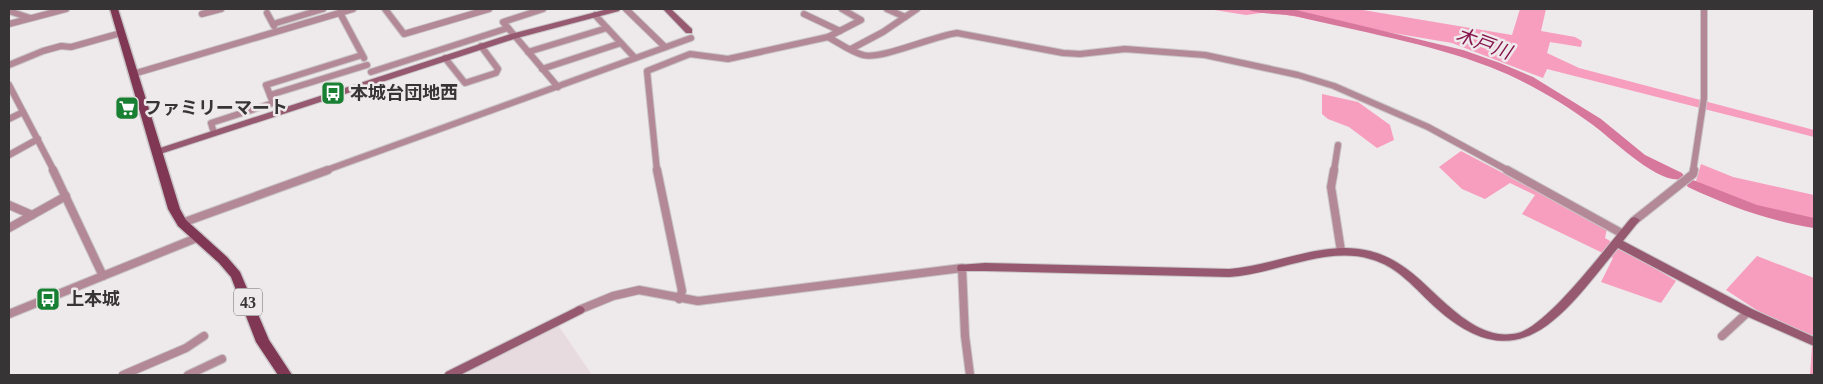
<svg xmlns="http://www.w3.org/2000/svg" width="1823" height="384" viewBox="0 0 1823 384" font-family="'Times New Roman','Noto Sans JP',serif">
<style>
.built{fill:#e8dbe0}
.green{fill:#f79dbd}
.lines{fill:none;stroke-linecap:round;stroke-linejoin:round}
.river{fill:#d6779b;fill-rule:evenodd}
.street-far1-casing{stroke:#c9c5c6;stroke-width:8}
.street-casing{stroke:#c9c5c6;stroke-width:10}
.secondary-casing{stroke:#c9c5c6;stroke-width:2}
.primary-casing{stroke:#c9c5c6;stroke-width:3}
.street-far1{stroke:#b48997;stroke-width:6}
.street{stroke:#b48997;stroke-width:8}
.secondary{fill:#965970;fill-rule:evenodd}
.primary{fill:#7f3754;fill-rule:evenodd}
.labels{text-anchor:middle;stroke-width:5;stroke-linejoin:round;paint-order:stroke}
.shield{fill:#eee9ea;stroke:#6d6a6b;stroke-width:1}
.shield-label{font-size:16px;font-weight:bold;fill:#363435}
.poi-label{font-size:18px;font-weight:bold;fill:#363435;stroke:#eee9ea;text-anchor:start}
.water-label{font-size:19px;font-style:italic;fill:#86134c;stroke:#eee9ea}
</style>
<rect width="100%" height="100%" fill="#eee9ea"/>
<polygon class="built" points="558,325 592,375 457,375"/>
<g class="green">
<polygon points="1208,9 1357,9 1512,35 1520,9 1546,9 1541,31 1575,37 1582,41 1581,47 1550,42 1547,53 1579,68 1814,130 1814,137 1547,69 1543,78 1452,43 1268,12 1246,15"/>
<polygon points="1322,94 1358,102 1390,125 1394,140 1377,148 1349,127 1328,119 1322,114"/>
<polygon points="1461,151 1607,228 1605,238 1676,281 1661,303 1601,282 1613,258 1522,214 1535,195 1510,183 1485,199 1462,189 1439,167"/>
<polygon points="1701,164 1733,177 1814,195 1814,228 1747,208 1696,181"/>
<polygon points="1757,256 1814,278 1814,375 1810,375 1812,346 1726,290"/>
</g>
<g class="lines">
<g class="river">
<path d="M1248,9H1292L1463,50L1500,63L1533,77L1601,119L1645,155L1682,173L1684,176L1682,179C1658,185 1611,138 1593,125C1562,102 1526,81 1490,67C1428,43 1360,32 1295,16C1285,14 1252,14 1248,9Z"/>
<path d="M1693,180L1757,205L1814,218V228C1770,221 1728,206 1688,187L1686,184Z"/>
</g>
<g class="street-far1-casing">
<g id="street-far1">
<polyline points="385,9 404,34 489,9"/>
<polyline points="543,9 503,22 558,87"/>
<polyline points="626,9 665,47"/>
<polyline points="887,9 905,17"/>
<polyline points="9,11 30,18"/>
<polyline points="267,13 274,26"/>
<polyline points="340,13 364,58"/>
<polyline points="202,14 221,9"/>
<polyline points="804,14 840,31"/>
<polyline points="595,15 635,58"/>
<polyline points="9,24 66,9"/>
<polyline points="273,24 323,9"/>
<path d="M828,37C839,43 851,52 863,55C881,60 933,36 957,33L1063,53L1080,54L1125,49L1205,55L1298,75L1334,86L1428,127L1509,171"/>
<polyline points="851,49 883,32 917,9"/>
<polyline points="528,52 607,28"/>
<polyline points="445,58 465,83 496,73 498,69 481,46"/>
<polyline points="9,65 43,51 61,46 71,47 121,33"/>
<polyline points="542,69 621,43"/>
<polyline points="371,72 508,28"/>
<polyline points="133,74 353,9"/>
<polyline points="9,85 54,171"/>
<polyline points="270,95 367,65"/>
<polyline points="9,119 23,112"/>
<polyline points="214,133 211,123 273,103 266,85 362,55"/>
<polyline points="9,155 38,139"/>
<polyline points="324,171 691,38"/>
<polyline points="657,171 647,71 690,54 728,59 828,37 861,20 842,9"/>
<polyline points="1334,171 1338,145"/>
<polyline points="1693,171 1704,98 1704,9"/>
</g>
</g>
<g class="street-casing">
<g id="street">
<polyline points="53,170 103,276"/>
<polyline points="657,170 682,291 679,299"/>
<polyline points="1334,170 1331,187 1341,251"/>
<polyline points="1507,170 1623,234"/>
<polyline points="9,205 32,215"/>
<polyline points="1635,220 1693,174 1694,170"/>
<polyline points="182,223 328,170"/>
<polyline points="9,228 66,196"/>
<polyline points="579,310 613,296 639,290 698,301 962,268 965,336 970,375"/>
<polyline points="9,314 199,237"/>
<polyline points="1722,336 1748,312"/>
<polyline points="123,375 186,348 204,336"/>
<polyline points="188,375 222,359"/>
</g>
</g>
<g class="secondary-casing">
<g id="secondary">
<polygon points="608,9 620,9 619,11 517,38 160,154 157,155 152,152 154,150 511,34"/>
<polygon points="663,9 671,9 692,29 692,33 686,33"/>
<path d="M1635,217L1640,220L1623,241L1752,309L1814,337V346L1744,315L1618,248C1564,313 1521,384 1436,308C1416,290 1398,266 1370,259C1326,246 1275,274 1229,277L985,271H958L957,268L958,265L985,263L1229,269C1276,266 1323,239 1370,251C1402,259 1421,281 1444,302C1464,320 1489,340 1518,333C1549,325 1609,243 1631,218Z"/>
<polygon points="579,306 583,307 585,310 583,313 460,375 444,375 446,372"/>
</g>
</g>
<g class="primary-casing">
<polygon id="primary" points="110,9 118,9 180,209 186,220 227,257 240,272 269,340 292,375 278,375 256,342 231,277 219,263 178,226 168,209"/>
</g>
<use href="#street-far1" class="street-far1"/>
<use href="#street" class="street"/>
<use href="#secondary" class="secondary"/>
<use href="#primary" class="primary"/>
</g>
<defs>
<g id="bus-square" transform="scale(1.25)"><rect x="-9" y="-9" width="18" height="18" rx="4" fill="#197f32" stroke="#eee9ea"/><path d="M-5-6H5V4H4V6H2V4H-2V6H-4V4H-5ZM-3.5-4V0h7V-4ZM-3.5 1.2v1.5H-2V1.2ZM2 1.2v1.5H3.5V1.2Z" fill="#fff"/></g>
<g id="supermarket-square" transform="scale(1.25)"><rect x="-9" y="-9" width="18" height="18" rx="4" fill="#197f32" stroke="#eee9ea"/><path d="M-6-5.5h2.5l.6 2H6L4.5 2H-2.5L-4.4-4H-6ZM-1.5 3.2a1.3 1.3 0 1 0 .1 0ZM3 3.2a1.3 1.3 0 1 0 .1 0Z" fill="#fff"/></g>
</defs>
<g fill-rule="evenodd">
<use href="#bus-square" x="333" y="93"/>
<use href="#supermarket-square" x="127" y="108"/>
<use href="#bus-square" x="48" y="299"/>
</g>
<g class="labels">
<rect class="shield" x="234" y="288.5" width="28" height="27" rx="4"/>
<g class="shield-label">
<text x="248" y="308">43</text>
</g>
<g class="poi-label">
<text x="350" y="99">本城台団地西</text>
<text x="144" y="114">ファミリーマート</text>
<text x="66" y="305">上本城</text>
</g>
<g class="water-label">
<text transform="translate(1484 43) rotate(20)" y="7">木戸川</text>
</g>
</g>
<rect width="1823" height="384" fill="none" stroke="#363435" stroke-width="20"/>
</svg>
